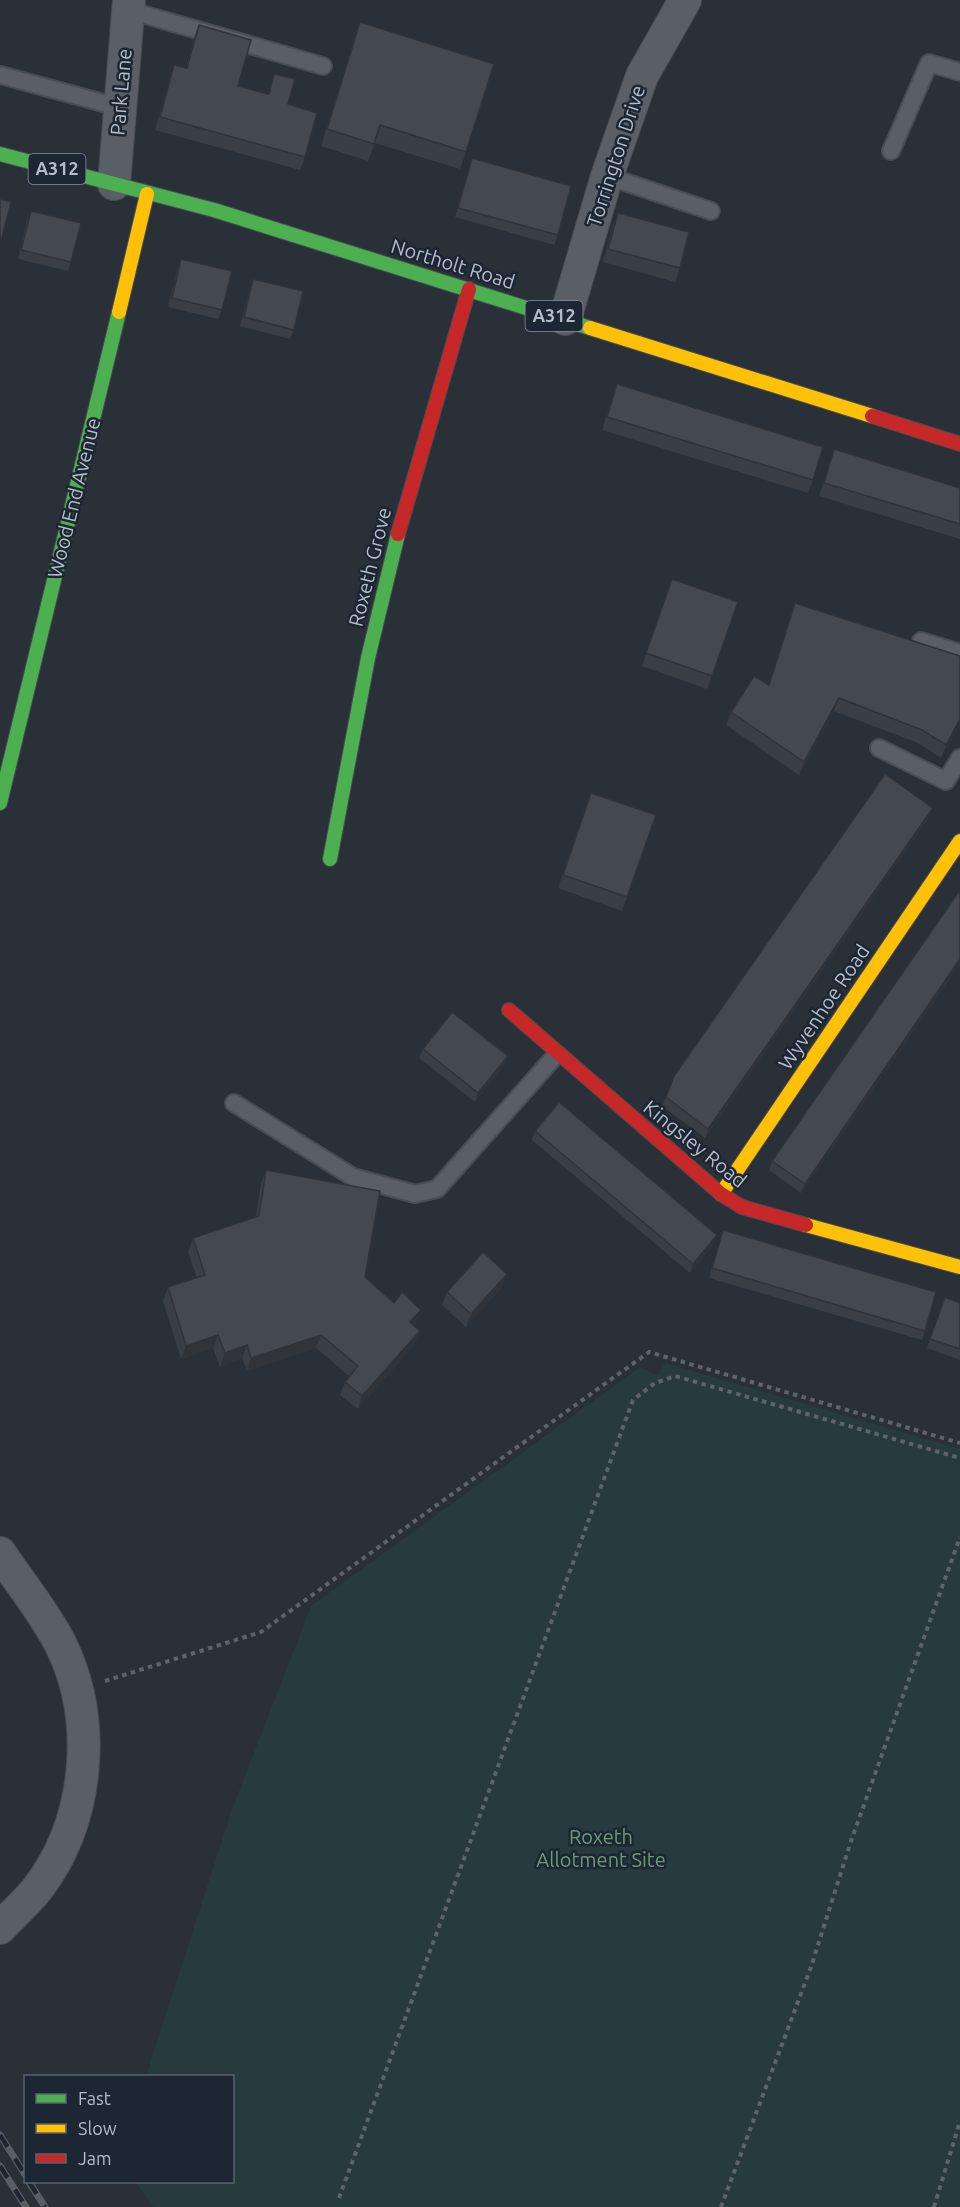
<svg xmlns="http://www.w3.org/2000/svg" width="960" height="2207" viewBox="0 0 960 2207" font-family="Ubuntu,sans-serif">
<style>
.green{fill:#273a3e}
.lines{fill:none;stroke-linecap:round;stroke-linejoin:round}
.lane-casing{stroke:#484c53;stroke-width:20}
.street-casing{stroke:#484c53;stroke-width:34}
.fast-casing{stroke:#484c53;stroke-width:16}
.slow-casing{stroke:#484c53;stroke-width:16}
.jam-casing{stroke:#484c53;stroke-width:16}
.path{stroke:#5d636a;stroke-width:4;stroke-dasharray:4.5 4.5;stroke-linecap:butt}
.lane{stroke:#5a5e66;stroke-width:16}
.street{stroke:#5a5e66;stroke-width:32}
.fast{stroke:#4caf50;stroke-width:14}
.slow{stroke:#ffc107;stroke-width:14}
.jam{stroke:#c62828;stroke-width:14}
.rail-casing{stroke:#595d64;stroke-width:7}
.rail{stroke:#1d2633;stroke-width:4.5;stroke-dasharray:14;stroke-linecap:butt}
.wall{fill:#3a3f45}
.shaded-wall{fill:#303338}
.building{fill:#444950;stroke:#303338;stroke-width:1.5}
.labels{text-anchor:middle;stroke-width:5;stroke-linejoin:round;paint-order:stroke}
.shield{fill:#1d2633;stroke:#878f9c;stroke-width:1.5}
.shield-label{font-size:18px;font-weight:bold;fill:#b4bcc9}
.street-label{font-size:20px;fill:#b4bcc9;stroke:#1d2633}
.park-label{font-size:20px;fill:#6b9a76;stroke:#1d2633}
</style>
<rect width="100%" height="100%" fill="#2a3038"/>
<polygon class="green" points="665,1363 960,1449 960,2207 153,2207 136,2182 232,2182 232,2076 146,2076 232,1809 311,1606 640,1367 658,1375"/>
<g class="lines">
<g class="lane-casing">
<g id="lane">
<polyline points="128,10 323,66"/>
<polyline points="0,75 118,107"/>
<polyline points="891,151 929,63 960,72"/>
<polyline points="607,176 711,211"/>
<polyline points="921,641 960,653"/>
<polyline points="879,748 946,781 960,758"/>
<polyline points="234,1103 353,1177 415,1194 437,1189 557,1054"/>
</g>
</g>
<g class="street-casing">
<g id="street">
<polyline points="114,184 129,0"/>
<polyline points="565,319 607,176 642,76 685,0"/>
<path d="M0,1553C20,1583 45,1613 61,1645C98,1721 89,1821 38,1888C27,1902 12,1915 0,1928"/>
</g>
</g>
<g class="fast-casing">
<g id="fast">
<polyline points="0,154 214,210 590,328"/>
<polyline points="0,803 119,312"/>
<polyline points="330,859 368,658 398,534"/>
</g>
</g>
<g class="slow-casing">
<g id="slow">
<polyline points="119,312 147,194"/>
<polyline points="590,328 872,416"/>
<polyline points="721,1194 960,841"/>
<polyline points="806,1225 960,1267"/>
</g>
</g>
<g class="jam-casing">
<g id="jam">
<polyline points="872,416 960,444"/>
<polyline points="398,534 469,289"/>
<polyline points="509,1010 721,1194 742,1207 806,1225"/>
</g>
</g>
<g class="path">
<polyline points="105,1681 261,1632 649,1352 960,1443"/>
<polyline points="339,2198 633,1400 655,1383 675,1376 960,1458"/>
<polyline points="721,2207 811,1967 851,1841 960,1537"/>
<polyline points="934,2207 960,2121"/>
</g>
<use href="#lane" class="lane"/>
<use href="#street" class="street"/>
<use href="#fast" class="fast"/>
<use href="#slow" class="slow"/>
<use href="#jam" class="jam"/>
<g class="rail-casing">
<g id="rail">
<polyline points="0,2135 26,2176"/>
<polyline points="0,2166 26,2207"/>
<polyline points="29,2182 45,2207"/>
</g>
</g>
<use href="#rail" class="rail"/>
</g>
<g class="wall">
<polygon points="360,22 466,152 460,169 375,143 368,161 321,146 354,39"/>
<polygon points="199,25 238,86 268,94 274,74 288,104 305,157 300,170 155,130 170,78 174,65 186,68 194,38"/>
<polygon points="472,158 558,235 554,245 455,217"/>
<polygon points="31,211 71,262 68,271 18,259 27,220"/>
<polygon points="618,213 680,268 675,282 603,262 613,226"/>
<polygon points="181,259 222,310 218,319 168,307 178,268"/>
<polygon points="253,279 294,330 290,339 240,326 250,288"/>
<polygon points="617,384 813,480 808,493 602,430"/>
<polygon points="834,449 960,488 960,539 819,496"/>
<polygon points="672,579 738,602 707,689 642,666"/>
<polygon points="795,603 960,723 941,758 918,743 834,711 799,775 726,725 731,712 769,685"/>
<polygon points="591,793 656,815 622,911 558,888"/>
<polygon points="933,808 929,817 705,1138 662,1106 674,1076"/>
<polygon points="960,890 960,964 801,1193 769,1170 772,1161"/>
<polygon points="423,1049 504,1065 475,1102 419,1058"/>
<polygon points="535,1131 714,1244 690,1273 532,1140"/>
<polygon points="266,1170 365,1277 394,1303 421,1310 416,1323 414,1325 415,1344 358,1409 340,1395 345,1382 349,1376 316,1348 247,1371 242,1358 220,1367 213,1348 181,1359 163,1301 168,1287 197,1278 188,1252 193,1238 256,1217 261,1183"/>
<polygon points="723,1230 925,1331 922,1340 709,1278"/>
<polygon points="502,1287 466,1327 442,1305 447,1292"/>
<polygon points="945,1297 960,1303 960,1360 927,1348"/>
</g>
<g class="shaded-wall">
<polygon points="839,698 834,711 799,775 804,762"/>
<polygon points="960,719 960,723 941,758 946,745"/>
<polygon points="933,808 929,817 705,1138 708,1129"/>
<polygon points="960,959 960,964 801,1193 805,1184"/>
<polygon points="508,1056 504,1065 475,1102 478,1093"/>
<polygon points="717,1235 714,1244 690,1273 693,1264"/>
<polygon points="507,1274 502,1287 466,1327 471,1314"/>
<polygon points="421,1310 416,1323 405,1335 410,1322"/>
<polygon points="420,1331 415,1344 358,1409 362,1396"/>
<polygon points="218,1335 213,1348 181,1359 186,1346"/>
<polygon points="321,1335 316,1348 247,1371 251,1358"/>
<polygon points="247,1345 242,1358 220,1367 225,1353"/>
</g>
<g class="building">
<polygon points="360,22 494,64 466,152 380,125 374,144 327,129"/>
<polygon points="199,25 251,40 238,86 269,94 274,74 295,79 288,104 317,113 305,157 160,117 174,65 187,68"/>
<polygon points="472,158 571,186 558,235 458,208"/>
<polygon points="0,199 11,202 1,241 0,241"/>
<polygon points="31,211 81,223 71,262 21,250"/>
<polygon points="618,213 689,232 680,268 608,249"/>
<polygon points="181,259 232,271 222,310 172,298"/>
<polygon points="253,279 303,291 294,330 244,317"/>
<polygon points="617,384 823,447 813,480 607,417"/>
<polygon points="834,449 960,488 960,524 824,483"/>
<polygon points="672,579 738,602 712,676 646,653"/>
<polygon points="795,603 960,656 960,719 946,745 922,730 839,698 804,762 731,712 754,676 769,685"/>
<polygon points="885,774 933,808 708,1129 666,1097 674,1076"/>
<polygon points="591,793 656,815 627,897 563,875"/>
<polygon points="960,890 960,959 805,1184 772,1161"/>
<polygon points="452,1012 508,1056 478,1093 423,1049"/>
<polygon points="559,1102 717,1235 693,1264 535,1131"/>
<polygon points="266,1170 380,1191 365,1277 394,1303 402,1292 421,1310 410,1322 420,1331 362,1396 345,1382 358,1366 321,1335 251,1358 247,1345 225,1353 218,1335 186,1346 168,1287 205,1275 193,1238 259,1216"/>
<polygon points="723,1230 936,1292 925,1331 712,1268"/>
<polygon points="483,1252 507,1274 471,1314 447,1292"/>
<polygon points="945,1297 960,1303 960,1349 930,1339"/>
</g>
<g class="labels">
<g class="shield">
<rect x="28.5" y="154" width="57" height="30" rx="4.5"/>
<rect x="525.5" y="301" width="57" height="30" rx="4.5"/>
</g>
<g class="shield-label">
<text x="57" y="175">A312</text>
<text x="554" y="322">A312</text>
</g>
<g class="street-label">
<text transform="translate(121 92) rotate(-85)" y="7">Park Lane</text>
<text transform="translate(616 156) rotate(-72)" y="7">Torrington Drive</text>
<text transform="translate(453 264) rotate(17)" y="7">Northolt Road</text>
<text transform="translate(74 498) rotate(-76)" y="7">Wood End Avenue</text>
<text transform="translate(370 567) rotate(-76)" y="7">Roxeth Grove</text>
<text transform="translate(824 1007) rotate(-56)" y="7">Wyvenhoe Road</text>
<text transform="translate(695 1144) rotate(39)" y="7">Kingsley Road</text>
</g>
<g class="park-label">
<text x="601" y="1844">Roxeth<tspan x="601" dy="23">Allotment Site</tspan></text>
</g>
</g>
<rect x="24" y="2075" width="210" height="108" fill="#1d2633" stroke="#59626f" stroke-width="1.5"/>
<rect x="36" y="2094" width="30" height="9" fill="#4caf50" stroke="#59626f" stroke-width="1.5"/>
<text x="78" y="2105" font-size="18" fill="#b4bcc9">Fast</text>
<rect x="36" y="2124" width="30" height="9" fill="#ffc107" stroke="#59626f" stroke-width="1.5"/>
<text x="78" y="2135" font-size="18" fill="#b4bcc9">Slow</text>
<rect x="36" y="2154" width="30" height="9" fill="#c62828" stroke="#59626f" stroke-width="1.5"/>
<text x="78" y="2165" font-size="18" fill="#b4bcc9">Jam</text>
</svg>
